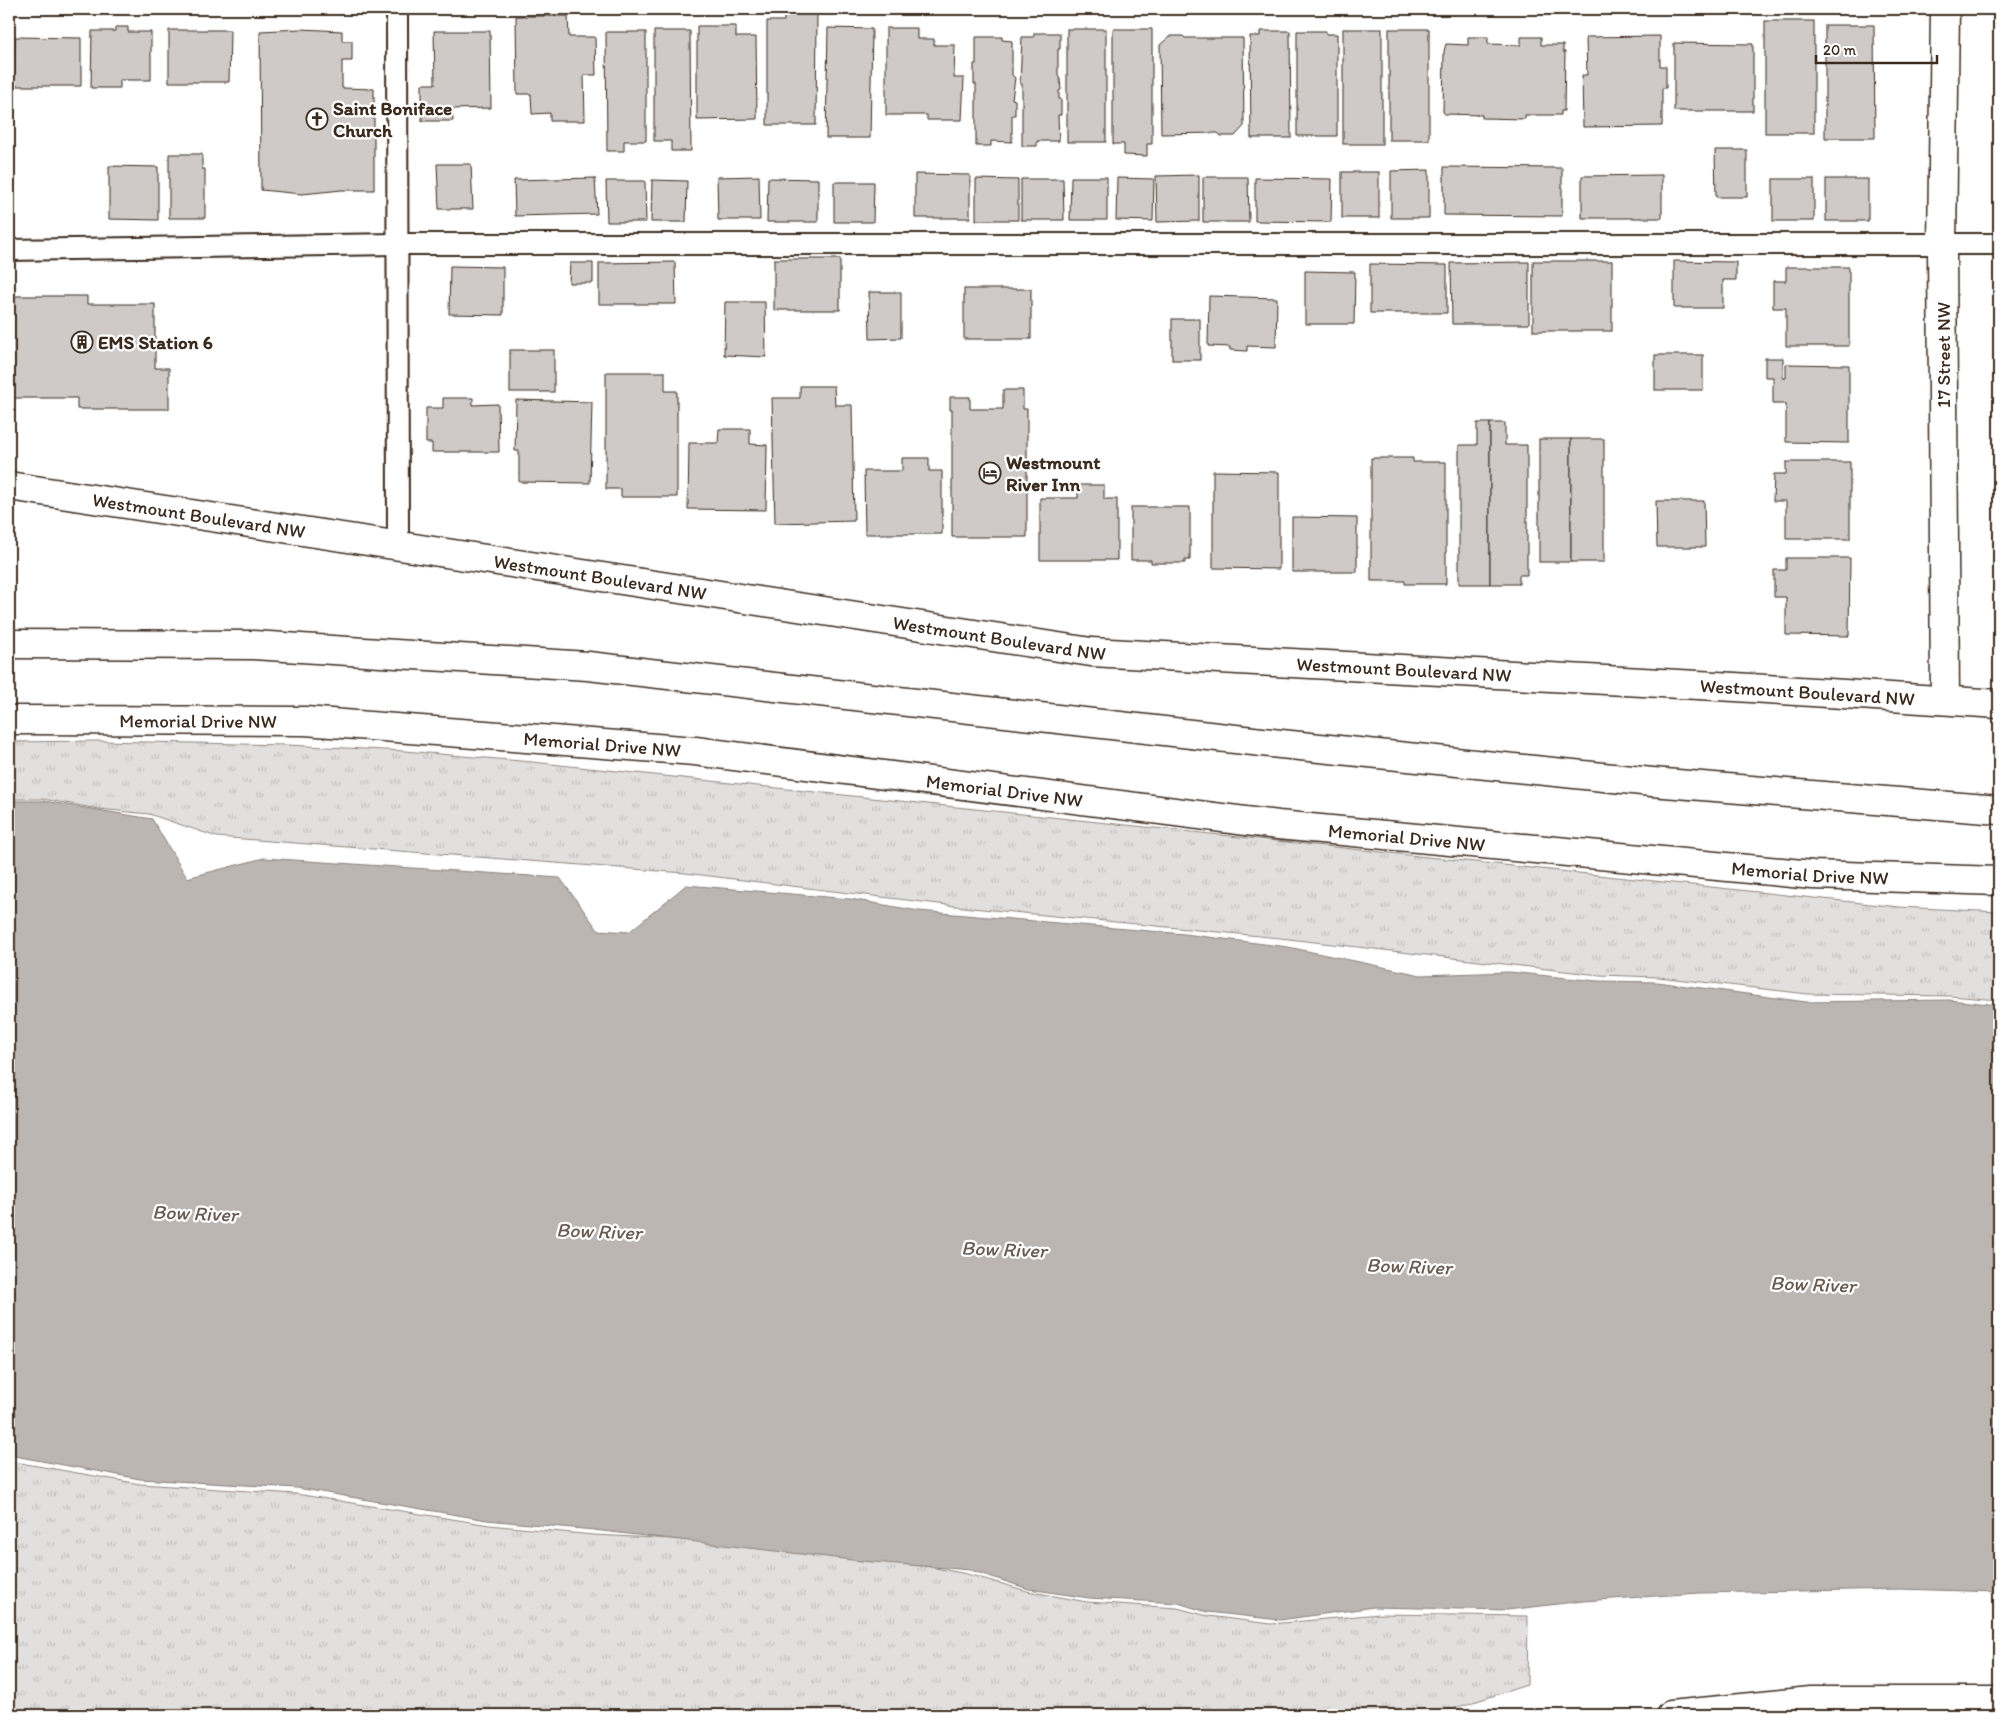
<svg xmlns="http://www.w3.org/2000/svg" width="2008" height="1724" viewBox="0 0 2008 1724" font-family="Itim,sans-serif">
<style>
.grass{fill:url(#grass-tufts);stroke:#8e857e}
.water{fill:#bcb6b3;stroke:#887e77}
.building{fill:#cfcac7;stroke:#3b2a1e}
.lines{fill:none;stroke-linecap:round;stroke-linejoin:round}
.lane-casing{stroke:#3b2a1e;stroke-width:24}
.street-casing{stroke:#3b2a1e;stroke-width:31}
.secondary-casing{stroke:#3b2a1e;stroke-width:31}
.lane{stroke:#fff;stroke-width:20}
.street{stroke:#fff;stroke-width:28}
.secondary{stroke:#fff;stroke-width:28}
.labels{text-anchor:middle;stroke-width:4.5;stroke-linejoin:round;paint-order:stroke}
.poi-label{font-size:19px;font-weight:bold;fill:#3b2a1e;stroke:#fff;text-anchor:start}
.street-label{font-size:19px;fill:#3b2a1e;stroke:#fff}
.water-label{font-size:20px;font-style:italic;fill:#685b52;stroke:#fff}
</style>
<defs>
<pattern id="grass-tufts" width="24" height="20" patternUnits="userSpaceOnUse" patternTransform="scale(1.25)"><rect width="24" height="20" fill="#e2e0de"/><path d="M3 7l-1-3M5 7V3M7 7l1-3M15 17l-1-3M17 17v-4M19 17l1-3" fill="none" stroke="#c3c0be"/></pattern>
</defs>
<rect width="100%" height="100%" fill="#fff"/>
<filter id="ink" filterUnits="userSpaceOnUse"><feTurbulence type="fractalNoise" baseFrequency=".02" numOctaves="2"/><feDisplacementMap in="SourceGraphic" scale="10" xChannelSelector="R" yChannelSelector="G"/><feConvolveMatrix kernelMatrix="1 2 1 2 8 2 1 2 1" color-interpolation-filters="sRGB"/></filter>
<g filter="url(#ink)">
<g class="grass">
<polygon points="99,741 287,745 404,751 532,762 1899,907 1999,912 1999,1000 1950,996 1808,994 1658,977 1599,975 1280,938 972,908 685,873 217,837 149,814 99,809 43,799 9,799 9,742"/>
<path d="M9,1461L140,1484L296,1494L489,1525L593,1535L820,1546L967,1574L1027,1591L1087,1602L1177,1608L1208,1616L1271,1624L1379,1614L1528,1616L1527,1685L1433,1715H783C750,1709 715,1707 683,1715H9Z"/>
</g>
<polygon class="water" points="9,801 43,801 152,819 187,878 264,858 560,878 598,930 629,932 686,885 850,899 919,911 1184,934 1288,947 1421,975 1509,972 1597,981 1657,982 1806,1002 1949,1000 1999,1005 1999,1592 1900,1589 1699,1593 1583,1601 1507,1610 1374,1607 1280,1620 1207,1612 1178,1603 1089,1598 1029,1589 970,1570 861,1561 594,1530 487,1520 297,1488 140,1479 9,1455"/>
<g class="building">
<polygon points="784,14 817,14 816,125 767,125 767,21 784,21"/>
<polygon points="516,16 568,16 569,37 595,37 596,75 584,75 585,121 550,121 550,113 532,114 531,94 517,94"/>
<rect x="1765" y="21" width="49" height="112"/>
<polygon points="1825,25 1874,25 1875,138 1825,138"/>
<polygon points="697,26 736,26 736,37 756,37 757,119 697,120"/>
<polygon points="115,27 128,27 128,32 151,32 151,80 120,80 120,88 91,88 92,31 115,31"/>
<polygon points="828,28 872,29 870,138 826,138"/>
<polygon points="886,28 917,28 917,39 934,39 934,45 955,45 954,78 964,78 962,120 927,120 927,115 886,115"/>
<polygon points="301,29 342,31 342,41 352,41 352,61 342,61 342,88 374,89 374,190 342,190 302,194 261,190 260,31"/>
<rect x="1067" y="29" width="39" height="113"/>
<polygon points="1113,29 1152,29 1152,144 1147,144 1147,156 1124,155 1124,144 1113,144"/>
<rect x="1343" y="29" width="39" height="115"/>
<rect x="1389" y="29" width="40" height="111"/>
<polygon points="169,30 230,30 229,82 169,82"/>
<polygon points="434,31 490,31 491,108 452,109 453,121 422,121 422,84 435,84"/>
<polygon points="654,31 690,31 691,151 671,151 671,141 654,141"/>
<polygon points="1260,31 1290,31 1291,138 1251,138 1250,36 1260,36"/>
<polygon points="1297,31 1326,31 1326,34 1337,34 1337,136 1297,136"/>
<polygon points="606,32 646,32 646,141 624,141 624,151 607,151"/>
<polygon points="1034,33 1060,33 1060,49 1058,49 1058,76 1060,79 1061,90 1059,91 1059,99 1061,99 1061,115 1058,115 1059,141 1037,141 1037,146 1022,146 1022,84 1020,84 1022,37 1034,37"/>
<polygon points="1170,36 1183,36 1185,38 1243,38 1244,126 1235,136 1221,136 1218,133 1161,134 1160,45"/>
<polygon points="1660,36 1660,66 1666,66 1666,88 1662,88 1662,126 1583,127 1582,75 1587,75 1586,37"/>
<polygon points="15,37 81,38 81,86 14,86"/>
<polygon points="976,37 1002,37 1002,40 1012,41 1012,75 1015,78 1012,99 1015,100 1015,115 1012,115 1012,142 991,141 991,146 976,146 976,84 974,84 974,64 976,64"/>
<polygon points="1468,37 1488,37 1488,44 1521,45 1521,37 1541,37 1541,45 1563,45 1563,52 1565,52 1564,111 1561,111 1561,115 1525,115 1525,119 1482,118 1482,115 1445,114 1443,112 1444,51 1446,44 1468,45"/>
<polygon points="1674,43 1753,44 1753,111 1674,111"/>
<polygon points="1715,150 1747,150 1747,197 1716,197"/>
<polygon points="169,154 202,154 202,169 205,169 205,218 169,218"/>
<polygon points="437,164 471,164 473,209 439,209"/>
<polygon points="109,166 158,167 158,220 109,219"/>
<polygon points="1444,167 1562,168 1562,216 1444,215"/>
<polygon points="1429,170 1429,218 1391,218 1391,171"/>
<rect x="1342" y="172" width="37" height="46"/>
<polygon points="915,174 970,175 970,218 915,218"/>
<polygon points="1199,175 1199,221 1157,222 1156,176"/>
<polygon points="1662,175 1662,218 1582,218 1582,176"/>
<polygon points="759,176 760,220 718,220 717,177"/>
<polygon points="1071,177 1107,177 1107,220 1070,220"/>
<polygon points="1203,177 1248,177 1249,222 1203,222"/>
<polygon points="595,178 597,214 515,216 514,180"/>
<polygon points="768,178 818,179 818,222 767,222"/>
<polygon points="1117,178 1154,179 1153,221 1116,220"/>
<polygon points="1255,178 1332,179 1331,222 1255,221"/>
<polygon points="976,179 1018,180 1018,220 976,220"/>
<polygon points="1021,179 1063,179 1064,220 1021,220"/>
<rect x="1773" y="179" width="41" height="42"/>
<rect x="1826" y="179" width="42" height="42"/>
<polygon points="652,180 687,181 686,222 651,222"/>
<polygon points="606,181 645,181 646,222 607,222"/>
<polygon points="834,182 874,182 873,222 834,222"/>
<rect x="774" y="259" width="66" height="51"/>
<rect x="1533" y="261" width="79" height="70"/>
<polygon points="1674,261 1736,262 1736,280 1723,280 1723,308 1674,308"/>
<polygon points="675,262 676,304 599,304 599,263"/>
<polygon points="1529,262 1529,324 1452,324 1451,263"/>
<polygon points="570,263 593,263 593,283 569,283"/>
<polygon points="1370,264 1447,265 1447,313 1370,313"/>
<polygon points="450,266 503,267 503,315 449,314"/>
<polygon points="1786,267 1849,267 1849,346 1786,346 1786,308 1773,308 1773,281 1786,281"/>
<polygon points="1305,271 1355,272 1354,324 1305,324"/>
<rect x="964" y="289" width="67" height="50"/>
<polygon points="869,292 901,292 901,338 870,339"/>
<polygon points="9,296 87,296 87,304 155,304 155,368 169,368 169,409 77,409 77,398 9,398"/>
<polygon points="1209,296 1277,298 1276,347 1247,346 1247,351 1230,350 1230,347 1208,346"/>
<polygon points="725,302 765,302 766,357 724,355"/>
<rect x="1172" y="319" width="28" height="41"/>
<rect x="510" y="350" width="44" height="42"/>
<rect x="1655" y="355" width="48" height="35"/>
<polygon points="1765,358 1783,358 1783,378 1786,378 1786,364 1849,365 1849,443 1786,442 1786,404 1773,404 1773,377 1765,377"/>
<polygon points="606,372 665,372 665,391 677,391 677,497 621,497 621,489 606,489"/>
<polygon points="800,386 834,386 835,405 852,405 854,521 775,523 772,398 800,398"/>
<polygon points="1003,390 1023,390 1023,409 1027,409 1027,537 952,537 952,410 950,410 950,397 970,397 970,409 1003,409"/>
<polygon points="443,398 473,398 473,405 498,404 499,452 432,452 432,443 426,443 426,408 443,408"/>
<polygon points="516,400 592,402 590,483 519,482 519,451 515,451"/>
<polygon points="1477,423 1490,423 1490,584 1459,584 1459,445 1477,445"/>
<polygon points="1490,423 1505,423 1505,445 1527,445 1527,575 1519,575 1519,584 1490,584"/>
<polygon points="719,429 750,429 750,444 767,445 766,510 688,509 689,443 718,443"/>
<rect x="1539" y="439" width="32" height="123"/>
<rect x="1571" y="439" width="33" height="123"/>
<polygon points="902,458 929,458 929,471 942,471 942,534 865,534 864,471 902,471"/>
<polygon points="1371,458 1413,458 1413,462 1446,462 1446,584 1405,584 1405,581 1371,581"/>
<polygon points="1786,462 1850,462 1850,539 1786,539 1786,501 1773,501 1774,474 1786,474"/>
<polygon points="1213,471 1279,472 1279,569 1213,568"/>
<polygon points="1078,485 1104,485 1104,499 1117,499 1117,560 1040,560 1040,498 1078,498"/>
<polygon points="1656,501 1704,501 1705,547 1657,547"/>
<polygon points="1131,507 1190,507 1190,560 1185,560 1185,563 1151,563 1151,560 1131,560"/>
<polygon points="1292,517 1357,518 1357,572 1292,572"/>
<polygon points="1786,558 1850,558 1849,636 1786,635 1786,597 1774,597 1774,570 1786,570"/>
</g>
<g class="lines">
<g class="lane-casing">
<g id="lane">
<polyline points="397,9 398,545"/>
<polyline points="9,250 397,244 1999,244"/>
</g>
</g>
<g class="street-casing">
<g id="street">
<path id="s1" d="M9,486L1091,652L1735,687L1999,704"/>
<polyline points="1945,700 1942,246 1945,9"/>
</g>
</g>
<g class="secondary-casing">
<g id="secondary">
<polyline points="9,644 253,645 588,666 1271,743 1652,782 1999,810"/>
<path id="s2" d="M9,720L305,721L695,751L1278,825L1813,875L1999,881"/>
<polyline points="1671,1715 1811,1701 1999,1701"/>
</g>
</g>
<use href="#lane" class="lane"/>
<use href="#street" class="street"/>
<use href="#secondary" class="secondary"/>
</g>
</g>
<defs>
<g id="church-ring" transform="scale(1.125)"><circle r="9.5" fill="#fff" stroke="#3b2a1e" stroke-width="1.5"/><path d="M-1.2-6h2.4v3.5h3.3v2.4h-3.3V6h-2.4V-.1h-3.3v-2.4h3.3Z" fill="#3b2a1e"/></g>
<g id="building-ring" transform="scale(1.125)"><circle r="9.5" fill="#fff" stroke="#3b2a1e" stroke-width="1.5"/><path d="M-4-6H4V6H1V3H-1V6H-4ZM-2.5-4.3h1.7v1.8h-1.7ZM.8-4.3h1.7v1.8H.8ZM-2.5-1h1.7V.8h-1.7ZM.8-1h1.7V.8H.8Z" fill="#3b2a1e"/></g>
<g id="hotel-ring" transform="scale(1.125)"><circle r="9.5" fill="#fff" stroke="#3b2a1e" stroke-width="1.5"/><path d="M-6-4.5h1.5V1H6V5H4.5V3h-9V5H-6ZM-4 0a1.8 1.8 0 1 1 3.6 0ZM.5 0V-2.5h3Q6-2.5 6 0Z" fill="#3b2a1e"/></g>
</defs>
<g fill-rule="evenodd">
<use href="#church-ring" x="317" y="119"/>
<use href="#building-ring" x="82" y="342"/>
<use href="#hotel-ring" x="990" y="473"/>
</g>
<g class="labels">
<g class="poi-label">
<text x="333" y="115">Saint Boniface<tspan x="333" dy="22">Church</tspan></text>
<text x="98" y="349">EMS Station 6</text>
<text x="1006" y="469">Westmount<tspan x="1006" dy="22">River Inn</tspan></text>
</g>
<g class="street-label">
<text transform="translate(1943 355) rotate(-90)" y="7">17 Street NW</text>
<text dy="7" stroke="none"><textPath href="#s1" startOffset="192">Westmount Boulevard NW</textPath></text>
<text dy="7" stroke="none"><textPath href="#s1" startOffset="598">Westmount Boulevard NW</textPath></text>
<text dy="7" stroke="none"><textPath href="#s1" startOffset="1002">Westmount Boulevard NW</textPath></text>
<text dy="7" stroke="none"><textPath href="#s1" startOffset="1408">Westmount Boulevard NW</textPath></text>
<text dy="7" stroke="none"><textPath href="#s1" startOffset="1812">Westmount Boulevard NW</textPath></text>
<text dy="7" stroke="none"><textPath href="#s2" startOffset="189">Memorial Drive NW</textPath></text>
<text dy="7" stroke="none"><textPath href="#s2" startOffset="594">Memorial Drive NW</textPath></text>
<text dy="7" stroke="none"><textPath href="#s2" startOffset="999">Memorial Drive NW</textPath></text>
<text dy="7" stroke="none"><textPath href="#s2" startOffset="1404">Memorial Drive NW</textPath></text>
<text dy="7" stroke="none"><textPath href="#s2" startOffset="1809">Memorial Drive NW</textPath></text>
</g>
<g class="water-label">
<text transform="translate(195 1213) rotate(2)" y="7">Bow River</text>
<text transform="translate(599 1231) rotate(2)" y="7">Bow River</text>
<text transform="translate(1004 1249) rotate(2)" y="7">Bow River</text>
<text transform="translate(1409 1266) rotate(2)" y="7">Bow River</text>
<text transform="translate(1813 1284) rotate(2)" y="7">Bow River</text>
</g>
</g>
<rect width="2008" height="1724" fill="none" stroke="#fff" stroke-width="30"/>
<rect x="15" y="15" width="1978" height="1694" fill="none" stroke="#3b2a1e" stroke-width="2" filter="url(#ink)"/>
<path d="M1816 55v8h121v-8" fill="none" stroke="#3b2a1e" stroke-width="2.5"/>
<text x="1823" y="55" font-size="15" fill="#3b2a1e" stroke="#ffffff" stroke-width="4" paint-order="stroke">20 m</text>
</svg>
